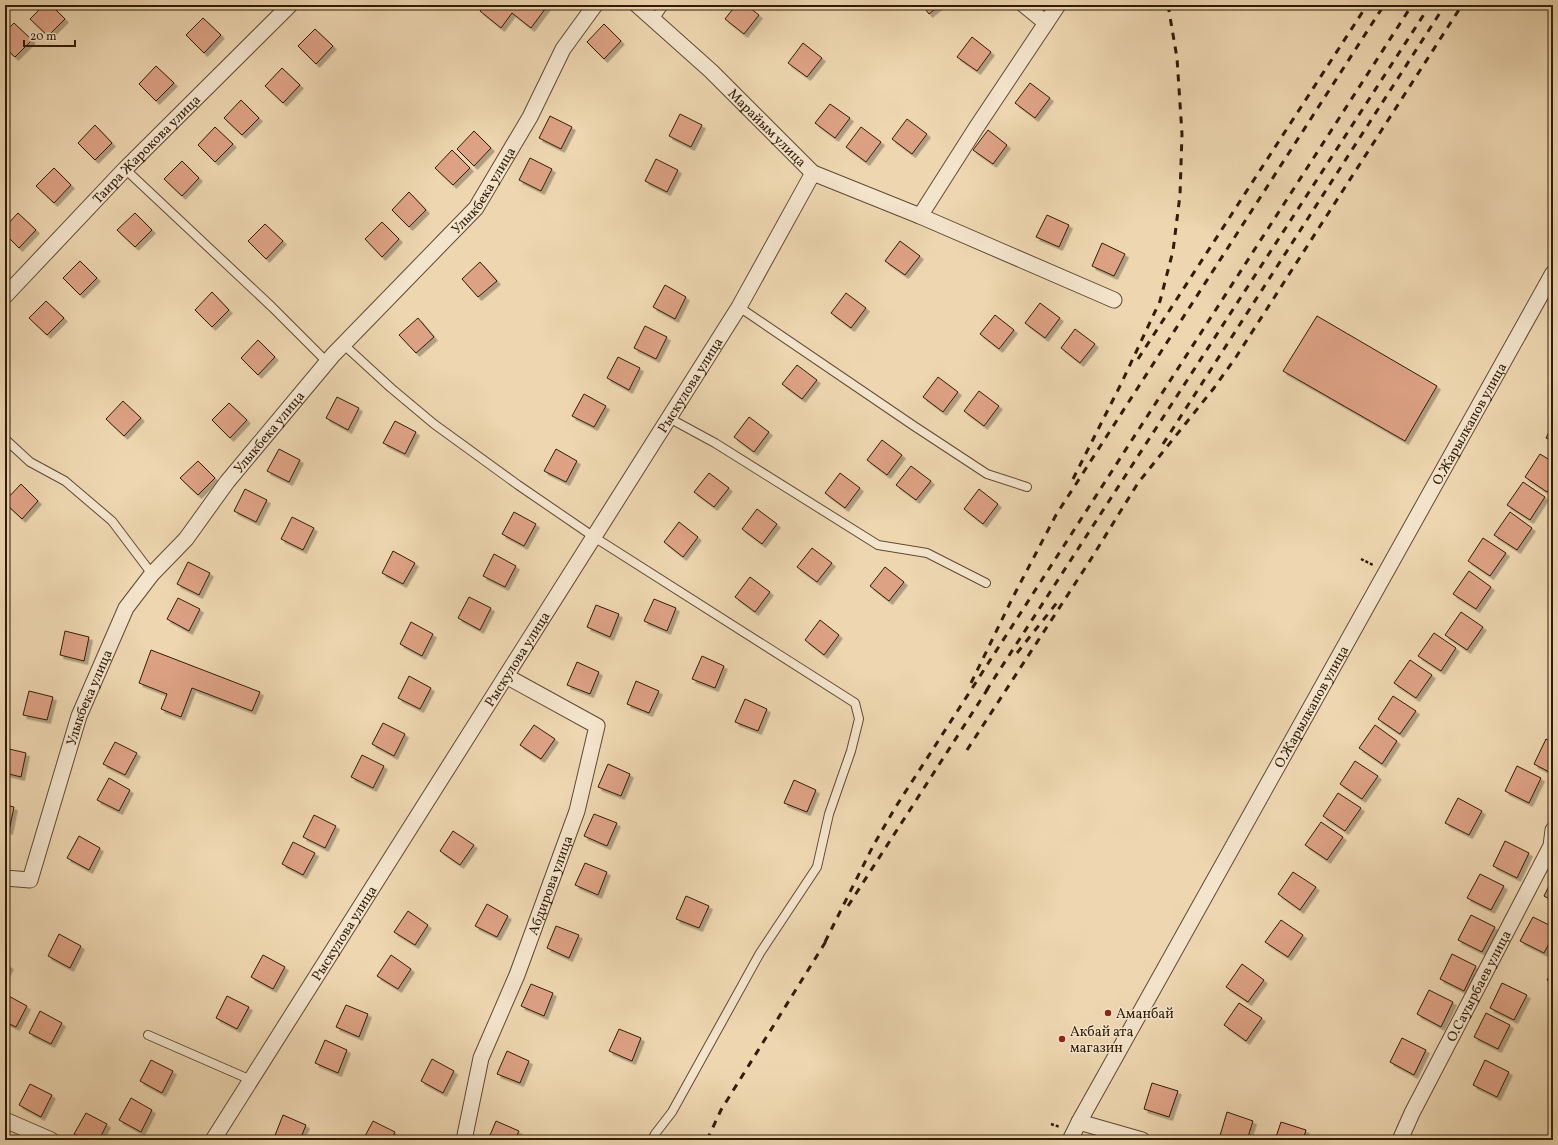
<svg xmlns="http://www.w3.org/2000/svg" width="1558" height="1145" viewBox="0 0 1558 1145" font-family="Vollkorn,serif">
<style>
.building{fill:#dda284;stroke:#311c05;filter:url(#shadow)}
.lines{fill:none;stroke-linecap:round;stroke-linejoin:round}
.lane-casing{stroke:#604a30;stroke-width:10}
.street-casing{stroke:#604a30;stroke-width:17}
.path{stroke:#311c05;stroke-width:2.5;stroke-dasharray:3 2;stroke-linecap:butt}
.lane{stroke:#f3e4cc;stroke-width:8}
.street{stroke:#f3e4cc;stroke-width:15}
.rail{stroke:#311c05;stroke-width:3;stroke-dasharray:7 7;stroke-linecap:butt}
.poi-dot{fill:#8f2418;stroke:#f3e4cc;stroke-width:1.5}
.labels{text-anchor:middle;stroke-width:3;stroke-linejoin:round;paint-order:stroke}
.street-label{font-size:14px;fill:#311c05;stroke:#f3e4cc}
.poi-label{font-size:14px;fill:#311c05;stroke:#f3e4cc;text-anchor:start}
</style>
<defs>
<filter id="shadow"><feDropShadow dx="3.5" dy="3.5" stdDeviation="0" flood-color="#0004"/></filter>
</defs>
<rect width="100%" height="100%" fill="#edd6b0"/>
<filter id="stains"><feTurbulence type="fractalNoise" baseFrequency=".005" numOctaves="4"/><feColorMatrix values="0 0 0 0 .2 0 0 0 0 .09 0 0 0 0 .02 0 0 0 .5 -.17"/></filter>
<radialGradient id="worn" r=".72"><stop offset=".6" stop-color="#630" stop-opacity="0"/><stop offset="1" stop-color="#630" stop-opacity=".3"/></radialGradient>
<g class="building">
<polygon points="44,5 51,5 65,19 48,36 30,19"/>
<polygon points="484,5 548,5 531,28 512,13 501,28 480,11"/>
<polygon points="736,5 746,5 759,15 744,34 725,19"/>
<polygon points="922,5 940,5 929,14"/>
<polygon points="203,18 221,35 204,53 186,35"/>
<polygon points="14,23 32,40 15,57 5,48 5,32"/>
<polygon points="604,24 621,41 604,59 587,42"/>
<polygon points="315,29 333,46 316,64 298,46"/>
<polygon points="972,37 991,52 977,71 957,57"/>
<polygon points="803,43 822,58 807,77 788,63"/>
<polygon points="156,66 174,83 156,101 139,84"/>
<polygon points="282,68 300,85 283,103 265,86"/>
<polygon points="1030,83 1050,98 1035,118 1015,103"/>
<polygon points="241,100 259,118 242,135 224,118"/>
<polygon points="830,104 850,118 835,138 815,123"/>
<polygon points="680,114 702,125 691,147 669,136"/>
<polygon points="550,116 572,127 561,149 539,138"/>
<polygon points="907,119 927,134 912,154 892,139"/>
<polygon points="95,125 112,143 95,160 78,143"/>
<polygon points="215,127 233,144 215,162 198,145"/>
<polygon points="861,127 881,142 866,162 846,147"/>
<polygon points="988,130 1007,145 993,164 973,150"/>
<polygon points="474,131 491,148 474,166 457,149"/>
<polygon points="452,150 470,168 453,185 435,168"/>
<polygon points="530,158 552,169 541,191 519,180"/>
<polygon points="656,159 678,170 667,192 645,181"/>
<polygon points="182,161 199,178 182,196 164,179"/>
<polygon points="54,168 71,185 54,203 36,186"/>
<polygon points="409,192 426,210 409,227 392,210"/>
<polygon points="18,213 36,230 19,248 5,234 5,227"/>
<polygon points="135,213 152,230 135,247 117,230"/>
<polygon points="1047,215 1069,225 1059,247 1036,237"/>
<polygon points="382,222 399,239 382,257 365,239"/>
<polygon points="265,224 283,241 266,259 248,241"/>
<polygon points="900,241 920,256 905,275 885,261"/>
<polygon points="1102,243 1125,254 1114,276 1092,266"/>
<polygon points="80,261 97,278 80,295 63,278"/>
<polygon points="480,262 497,281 478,297 462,279"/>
<polygon points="665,285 686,297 675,319 653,307"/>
<polygon points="212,292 229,310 212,327 195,310"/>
<polygon points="846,293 866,308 851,328 831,313"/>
<polygon points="46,301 64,318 47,335 29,318"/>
<polygon points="1040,303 1060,318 1045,338 1025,323"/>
<polygon points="995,315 1014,330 999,349 980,334"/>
<polygon points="1317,316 1437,386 1405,441 1283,371"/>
<polygon points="418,318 434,337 416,353 399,335"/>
<polygon points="645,326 667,337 656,359 634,348"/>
<polygon points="1075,329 1095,344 1080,363 1061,348"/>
<polygon points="258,340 275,357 258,375 241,358"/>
<polygon points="618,357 640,368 629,390 607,378"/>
<polygon points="797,365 817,380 802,399 782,384"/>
<polygon points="938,377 958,392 943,412 923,397"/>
<polygon points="979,391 999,406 984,426 964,411"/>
<polygon points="584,394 606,406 594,427 572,416"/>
<polygon points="337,397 359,408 348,430 326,418"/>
<polygon points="123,401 141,418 124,436 106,419"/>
<polygon points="229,403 247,420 230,438 212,420"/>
<polygon points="749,417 769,432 754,452 734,437"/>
<polygon points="395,421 416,432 405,454 383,443"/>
<polygon points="1553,424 1553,441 1546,438"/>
<polygon points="882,440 902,455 887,475 867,460"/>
<polygon points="279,449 300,460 289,482 267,471"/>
<polygon points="556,449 577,461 566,482 544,471"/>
<polygon points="1540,454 1553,462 1553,483 1547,492 1525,477"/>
<polygon points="198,461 215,478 198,495 180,478"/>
<polygon points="911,466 931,481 916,500 896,485"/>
<polygon points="709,473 729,488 714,507 694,492"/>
<polygon points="840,473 860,488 845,508 825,493"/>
<polygon points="1523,482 1545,497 1530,520 1507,505"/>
<polygon points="21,484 38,501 22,519 5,503 5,501"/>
<polygon points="245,489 267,500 256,522 234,511"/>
<polygon points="979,489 998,504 983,524 964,509"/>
<polygon points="757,509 777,524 762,544 742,529"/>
<polygon points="514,512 536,524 524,546 502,534"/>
<polygon points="1510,512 1532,528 1517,550 1494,535"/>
<polygon points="292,517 314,528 303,550 281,539"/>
<polygon points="679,522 698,537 683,557 664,542"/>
<polygon points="1483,538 1506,553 1490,576 1468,561"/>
<polygon points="812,548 832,563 817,582 797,567"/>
<polygon points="393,551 415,563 403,584 382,573"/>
<polygon points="494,554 516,566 505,587 483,576"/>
<polygon points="188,562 210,573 199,595 177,584"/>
<polygon points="885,567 904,582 889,601 870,586"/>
<polygon points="1469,571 1491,587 1476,609 1453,594"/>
<polygon points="750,577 770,592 755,612 735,597"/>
<polygon points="469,597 491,608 480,630 458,618"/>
<polygon points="178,598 200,609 189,631 167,619"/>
<polygon points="654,599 676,608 667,631 644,621"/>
<polygon points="596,605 619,614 610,637 587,627"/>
<polygon points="1461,612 1483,627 1467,650 1445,635"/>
<polygon points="820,620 839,635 824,655 805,640"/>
<polygon points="411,622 433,634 422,656 400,644"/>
<polygon points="65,631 89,637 84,661 60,655"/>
<polygon points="1434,633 1456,648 1441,671 1418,656"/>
<polygon points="151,650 260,692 252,711 192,688 181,717 161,709 167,694 139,683"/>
<polygon points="702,656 724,666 715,688 692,679"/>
<polygon points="1410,660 1432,675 1416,698 1394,683"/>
<polygon points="577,662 599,672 590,694 567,685"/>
<polygon points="409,676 431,688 420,709 398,698"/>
<polygon points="636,681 659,691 649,713 627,704"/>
<polygon points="29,691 53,697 47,720 23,715"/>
<polygon points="1393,696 1416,711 1400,734 1378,719"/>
<polygon points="745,699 767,709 758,731 735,722"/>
<polygon points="383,723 405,734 394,756 372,744"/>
<polygon points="534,725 555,739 541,759 520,745"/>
<polygon points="1375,725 1397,741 1382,764 1359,748"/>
<polygon points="1546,739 1553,743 1553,774 1534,764"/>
<polygon points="115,742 137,753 125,775 103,764"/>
<polygon points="5,748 26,753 21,777 5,773"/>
<polygon points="362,755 384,766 373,788 351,777"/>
<polygon points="1355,761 1378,776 1362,799 1340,784"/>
<polygon points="608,764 630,774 621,796 598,787"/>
<polygon points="1517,766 1541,778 1529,803 1505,791"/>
<polygon points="109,778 130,790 119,811 97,800"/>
<polygon points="794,780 816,790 807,812 784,803"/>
<polygon points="1338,793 1361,808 1345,831 1323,816"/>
<polygon points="1458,798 1482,811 1469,835 1445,823"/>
<polygon points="5,805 14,807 9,831 5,830"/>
<polygon points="594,814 617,823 607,846 584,836"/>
<polygon points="314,815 336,826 325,848 303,837"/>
<polygon points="1321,822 1343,837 1327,860 1305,845"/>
<polygon points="453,831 474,845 460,865 440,851"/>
<polygon points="79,836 100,848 89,870 67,858"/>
<polygon points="1505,841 1529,853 1517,878 1493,866"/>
<polygon points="293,842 315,853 303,875 282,864"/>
<polygon points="585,863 607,872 598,895 575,885"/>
<polygon points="1293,872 1316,887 1300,910 1278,894"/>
<polygon points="1480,874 1504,886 1491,910 1467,898"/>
<polygon points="1553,878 1553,901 1544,896"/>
<polygon points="686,896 709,906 699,928 676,919"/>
<polygon points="487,904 508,916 497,937 475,926"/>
<polygon points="408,911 428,925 415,945 394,932"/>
<polygon points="1471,915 1495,927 1482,952 1458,940"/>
<polygon points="1533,917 1553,927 1553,936 1544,953 1520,941"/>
<polygon points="1281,920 1303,935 1288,957 1265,942"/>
<polygon points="556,926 579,935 569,958 547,948"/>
<polygon points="59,934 81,946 70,968 48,956"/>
<polygon points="1452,954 1476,966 1464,991 1440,979"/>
<polygon points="263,955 285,967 273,989 251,977"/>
<polygon points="391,955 411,969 398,989 377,976"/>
<polygon points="5,963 10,966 5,975"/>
<polygon points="1242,964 1264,980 1248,1002 1226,987"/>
<polygon points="1553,969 1553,983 1547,980"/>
<polygon points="1502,983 1527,995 1514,1020 1490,1008"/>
<polygon points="531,984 553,993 544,1016 521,1006"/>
<polygon points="1429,990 1453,1002 1441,1027 1417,1014"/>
<polygon points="5,994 27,1006 16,1027 5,1022"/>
<polygon points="227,996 249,1007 237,1029 216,1018"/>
<polygon points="1239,1003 1262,1018 1246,1041 1224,1025"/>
<polygon points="346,1005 368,1014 359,1037 336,1027"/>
<polygon points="40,1011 62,1023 51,1044 29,1033"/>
<polygon points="1486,1013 1510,1025 1498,1049 1474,1037"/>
<polygon points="619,1029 641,1038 632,1061 609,1051"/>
<polygon points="1402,1038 1426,1050 1414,1075 1390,1062"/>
<polygon points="325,1040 347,1050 338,1073 315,1063"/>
<polygon points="507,1051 529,1061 520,1083 497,1074"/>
<polygon points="432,1059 454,1071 443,1093 421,1081"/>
<polygon points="151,1060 173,1071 162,1093 140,1081"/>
<polygon points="1485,1060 1509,1072 1497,1097 1473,1085"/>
<polygon points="1152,1083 1178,1091 1169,1117 1144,1109"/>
<polygon points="30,1084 52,1095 41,1117 19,1105"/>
<polygon points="131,1098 152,1110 141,1132 119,1120"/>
<polygon points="1227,1112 1253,1121 1247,1140 1223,1140 1219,1139"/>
<polygon points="86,1113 107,1124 99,1140 85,1140 74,1134"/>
<polygon points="283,1115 306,1125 300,1140 278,1140 274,1138"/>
<polygon points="373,1121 395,1132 391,1140 363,1140"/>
<polygon points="496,1121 519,1131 515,1140 488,1140"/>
<polygon points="1281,1122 1306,1130 1303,1140 1275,1140"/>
<polygon points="1318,1135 1333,1140 1317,1140"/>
</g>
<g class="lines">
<g class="lane-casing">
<g id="lane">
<polyline points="654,20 664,5"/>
<polyline points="125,169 272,307 327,362"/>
<polyline points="739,307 914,426 987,474 1027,487"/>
<polyline points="343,344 391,388 434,424 518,485 594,537 855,703 859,719 851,751 829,814 817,867 760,953 672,1112 655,1134 652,1140"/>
<polyline points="669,418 715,443 878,545 927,553 986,583"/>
<polyline points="5,439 30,462 65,481 112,521 152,574"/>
<polyline points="148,1035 251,1080"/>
</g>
</g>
<g class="street-casing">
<g id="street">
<path id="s1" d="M637,5L711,71L813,173L920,216L1114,300"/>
<polyline points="1024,5 1046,23"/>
<polyline points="920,216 976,128 1058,5"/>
<path id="s2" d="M5,296L125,169L290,5"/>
<path id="s3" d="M5,878L30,880L79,716L126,608L152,574L186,539L227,482L333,355L476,208L530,117L563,49L595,5"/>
<polyline points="5,1120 51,1140"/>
<polyline points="1079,1122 1142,1140"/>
<path id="s4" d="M213,1140L739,307L813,173"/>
<path id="s5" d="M464,1140L481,1058L517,975L577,811L597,726L506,676"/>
<path id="s6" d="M1070,1140L1079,1122L1553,273"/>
<path id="s7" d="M1400,1140L1412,1113L1551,846L1553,830"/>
</g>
</g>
<g class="path">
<polyline points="1361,559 1373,565"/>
<polyline points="1051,1124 1060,1127"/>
</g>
<use href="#lane" class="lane"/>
<use href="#street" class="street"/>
<g class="rail">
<polyline points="1138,359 1367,5"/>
<polyline points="1163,444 1445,5"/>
<polyline points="1073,479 1121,384 1160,301 1173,251 1180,195 1182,134 1177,58 1168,5"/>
<polyline points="1017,653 1059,600"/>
<polyline points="971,683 1013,597 1056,515 1384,5"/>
<polyline points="986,691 1430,5"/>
<polyline points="967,750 1091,559 1138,483 1214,388 1236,357 1462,5"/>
<polyline points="848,906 989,687"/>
<polyline points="825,942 873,846 895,808 1412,5"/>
<polyline points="707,1140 721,1110 828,938"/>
</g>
</g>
<g class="poi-dot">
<circle cx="1108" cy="1013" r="4"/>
<circle cx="1062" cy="1039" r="4"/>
</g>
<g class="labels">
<g class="street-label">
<text dy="5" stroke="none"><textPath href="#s1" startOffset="179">Марайым улица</textPath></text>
<text dy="5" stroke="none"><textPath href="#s2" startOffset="204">Таира Жарокова улица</textPath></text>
<text dy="5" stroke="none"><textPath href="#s3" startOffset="865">Улыкбека улица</textPath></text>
<text dy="5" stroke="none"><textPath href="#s4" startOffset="893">Рыскулова улица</textPath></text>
<text dy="5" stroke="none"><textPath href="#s6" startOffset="820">О.Жарылкапов улица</textPath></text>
<text dy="5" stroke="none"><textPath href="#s3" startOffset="541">Улыкбека улица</textPath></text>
<text dy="5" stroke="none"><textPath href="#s4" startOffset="569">Рыскулова улица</textPath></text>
<text dy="5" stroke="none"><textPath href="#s3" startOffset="217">Улыкбека улица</textPath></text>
<text dy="5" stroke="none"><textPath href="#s6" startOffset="496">О.Жарылкапов улица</textPath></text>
<text dy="5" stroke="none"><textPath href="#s5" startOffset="270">Абдирова улица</textPath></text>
<text dy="5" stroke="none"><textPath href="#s4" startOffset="245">Рыскулова улица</textPath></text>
<text dy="5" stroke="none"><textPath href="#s7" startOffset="173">О.Сауырбаев улица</textPath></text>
</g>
<g class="poi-label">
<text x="1116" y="1018">Аманбай</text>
<text x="1070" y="1036">Акбай ата<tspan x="1070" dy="16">магазин</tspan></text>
</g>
</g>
<rect width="1558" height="1145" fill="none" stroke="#edd6b0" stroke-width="20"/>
<rect x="6" y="6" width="1546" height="1133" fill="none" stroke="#311c05" stroke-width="2"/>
<rect x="10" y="10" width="1538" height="1125" fill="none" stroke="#311c05"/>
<path d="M24 40v6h51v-6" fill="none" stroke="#311c05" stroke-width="2"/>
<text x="30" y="40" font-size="12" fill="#311c05" stroke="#f3e4cc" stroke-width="3" paint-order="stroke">20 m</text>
<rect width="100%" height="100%" filter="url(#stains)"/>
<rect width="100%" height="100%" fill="url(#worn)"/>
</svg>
